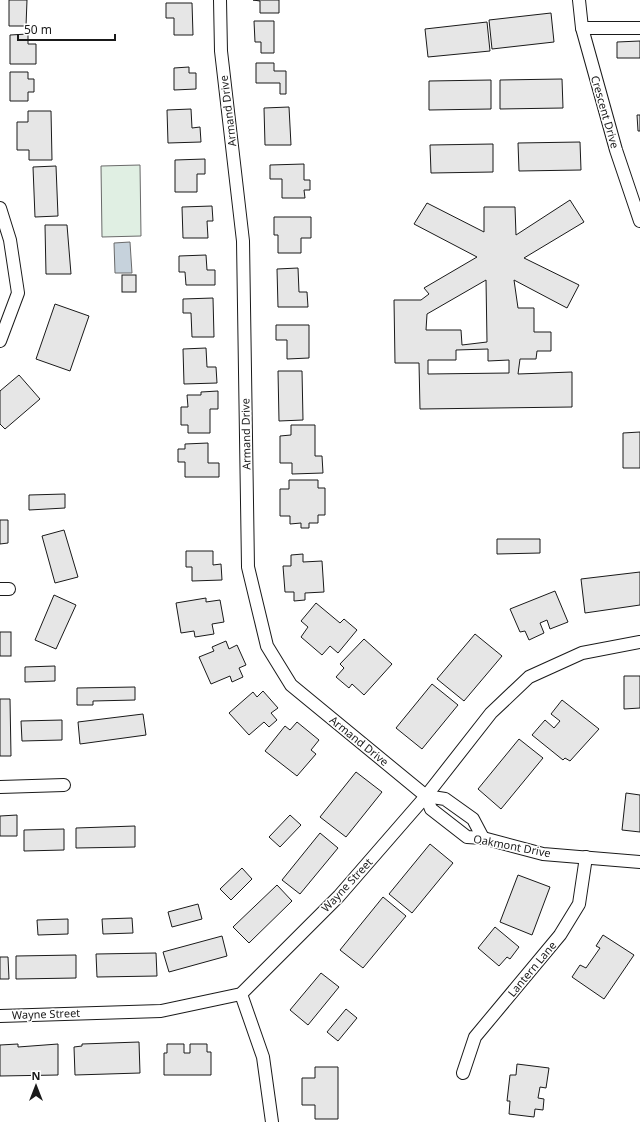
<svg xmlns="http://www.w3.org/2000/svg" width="640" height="1122" viewBox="0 0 640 1122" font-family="'Noto Sans',sans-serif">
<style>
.green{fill:#e0efe3;stroke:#6a6a6a}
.water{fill:#c6d2dc;stroke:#6a6a6a}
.building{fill:#e6e6e6;stroke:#1a1a1a;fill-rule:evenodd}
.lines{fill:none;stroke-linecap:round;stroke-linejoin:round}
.minor-casing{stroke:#1a1a1a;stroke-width:14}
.minor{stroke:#fff;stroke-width:12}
.labels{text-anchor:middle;stroke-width:3;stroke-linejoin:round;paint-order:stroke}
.street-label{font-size:11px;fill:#1a1a1a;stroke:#fff}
</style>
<rect width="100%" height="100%" fill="#fff"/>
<polygon class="green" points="140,165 141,236 102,237 101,166"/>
<polygon class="water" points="130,242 132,273 115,273 114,243"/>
<g class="building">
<polygon points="9,0 27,0 26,26 9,26"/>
<polygon points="253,0 279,0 279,13 260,13 260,1"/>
<polygon points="166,3 192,3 193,35 174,35 174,18 166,18"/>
<polygon points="551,13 554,42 492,49 489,20"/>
<polygon points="254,21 274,21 274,53 261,53 261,42 255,42"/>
<polygon points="487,22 490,51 428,57 425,29"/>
<polygon points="28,34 28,44 36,44 36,64 10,64 10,35"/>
<polygon points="640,41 640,58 617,58 617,42"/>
<polygon points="256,63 274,63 274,71 286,71 286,94 280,94 280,83 256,83"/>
<polygon points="189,67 189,73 196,73 196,89 174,90 174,68"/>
<polygon points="10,72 28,72 28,79 34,79 34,92 28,92 28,101 10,101"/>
<polygon points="562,79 563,108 500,109 500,80"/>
<polygon points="491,80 491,109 429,110 429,81"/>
<polygon points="289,107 291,145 265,145 264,108"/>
<polygon points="191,109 192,128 200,127 201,142 168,143 167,110"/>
<polygon points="28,111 51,111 52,160 29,160 29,150 17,150 17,122 28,122"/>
<polygon points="637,115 640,115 640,131 638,131"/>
<polygon points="580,142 581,170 519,171 518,143"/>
<polygon points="493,144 493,172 431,173 430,145"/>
<polygon points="205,159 205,174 197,174 197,192 175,192 175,160"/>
<polygon points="304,164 304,180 310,180 310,190 304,190 305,198 282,198 282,179 270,179 270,165"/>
<polygon points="56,166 58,216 35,217 33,167"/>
<path d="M570,200L584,222L524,258L579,285L567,308L514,280L518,308H534V332H551V351H537L536,359H520L518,374L572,372V407L420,409L419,363H395L394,300H421L429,294L424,288L477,257L414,224L427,203L484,232V207H515L516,235ZM486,280L487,342L462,345L461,330H426L427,314ZM488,349V361L509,360V373L428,374V360H456V350Z"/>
<polygon points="212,206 213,221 207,221 208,238 183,238 182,207"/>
<polygon points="274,217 311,217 311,238 301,238 301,253 278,253 278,235 274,235"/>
<polygon points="45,225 67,225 71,274 46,274"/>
<polygon points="206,255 207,270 215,270 215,285 186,285 185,272 179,272 179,256"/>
<polygon points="298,268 299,292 307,292 308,307 278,307 277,269"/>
<rect x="122" y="275" width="14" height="17"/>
<polygon points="213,298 214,337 192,337 191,313 183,313 183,299"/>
<polygon points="55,304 89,316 70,371 36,359"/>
<polygon points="276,325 309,325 309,358 287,359 287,340 276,340"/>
<polygon points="206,348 207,367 216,367 217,383 184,384 183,349"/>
<polygon points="278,371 302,371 303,420 279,421"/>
<polygon points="19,375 40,399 5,429 0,424 0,391"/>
<polygon points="218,391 218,409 210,409 210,433 188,433 188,425 181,425 181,407 188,407 187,395 201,395 201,392"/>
<polygon points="291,425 315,425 315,456 322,456 323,473 292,474 292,463 280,463 280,436 291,435"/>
<polygon points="640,432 640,468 623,468 623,433"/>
<polygon points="208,443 208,463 219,463 219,477 185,477 185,462 178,462 178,449 185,449 185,444"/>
<polygon points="289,480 318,480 318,488 325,488 325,515 318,515 318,523 309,523 309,528 301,528 301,523 290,524 290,516 280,516 280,489 289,489"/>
<polygon points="65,494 65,508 29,510 29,495"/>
<polygon points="0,520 8,520 8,543 0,544"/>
<polygon points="64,530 78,577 55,583 42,536"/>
<polygon points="497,539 540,539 540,553 497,554"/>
<polygon points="186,551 213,551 213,565 221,564 222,580 192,581 192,567 186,567"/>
<polygon points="303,554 303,562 322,561 324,592 305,593 305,600 294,601 294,592 285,592 283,566 291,566 291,555"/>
<polygon points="640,572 640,605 585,613 581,579"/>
<polygon points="555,591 568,622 550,629 547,620 540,623 544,633 529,640 525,631 520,632 510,609"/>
<polygon points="54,595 76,605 56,649 35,640"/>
<polygon points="206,598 206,602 220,600 224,622 212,624 214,634 195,637 194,631 181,633 176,603"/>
<polygon points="316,603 340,623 344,619 357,630 338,653 330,646 322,655 301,637 308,627 301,621"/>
<rect x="0" y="632" width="11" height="24"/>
<polygon points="475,634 502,656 464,701 437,679"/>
<polygon points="364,639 392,664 364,695 352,684 349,688 336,677 344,668 340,664"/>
<polygon points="226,641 229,649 237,645 246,665 239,668 243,677 232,682 230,676 211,684 199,657 214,651 212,647"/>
<polygon points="55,666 55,681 25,682 25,667"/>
<polygon points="624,676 640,676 640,708 624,709"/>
<polygon points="432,684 458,705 422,749 396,728"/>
<polygon points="135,687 135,700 93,701 93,705 77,705 77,688"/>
<polygon points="263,691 278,708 271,713 277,720 269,727 264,722 249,735 229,713 253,692 257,697"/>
<polygon points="0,699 10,699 11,756 0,756"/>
<polygon points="562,700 599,729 570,761 565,758 563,760 532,735 545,720 554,728 560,721 551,714"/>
<polygon points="143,714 146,735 80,744 78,722"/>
<polygon points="62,720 62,740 22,741 21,721"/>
<polygon points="297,722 319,740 311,750 316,754 297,776 265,751 285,726 290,730"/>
<polygon points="519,739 543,758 501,809 478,789"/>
<polygon points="356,772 382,792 346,837 320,817"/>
<polygon points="626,793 640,795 640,832 622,830"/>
<polygon points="17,815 17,836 0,836 0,816"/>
<polygon points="290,815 301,825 280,847 269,837"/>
<polygon points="135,826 135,847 76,848 76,828"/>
<polygon points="64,829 64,850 24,851 24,830"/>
<polygon points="320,833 338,848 300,894 282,880"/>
<polygon points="430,844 453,863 412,913 389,894"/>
<polygon points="242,868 252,879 231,900 220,889"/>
<polygon points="518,875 550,887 532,935 500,922"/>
<polygon points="277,885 292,901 249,943 233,927"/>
<polygon points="383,897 406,916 363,968 340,950"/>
<polygon points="198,904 202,919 172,927 168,912"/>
<polygon points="132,918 133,933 103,934 102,919"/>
<polygon points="68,919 68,934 38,935 37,920"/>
<polygon points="495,927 519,947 510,959 507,957 499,966 478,948"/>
<polygon points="603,935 634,955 604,999 572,977 580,965 586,968 600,948 596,946"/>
<polygon points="222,936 227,956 169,972 163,952"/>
<polygon points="156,953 157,976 97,977 96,954"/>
<polygon points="76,955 76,978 16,979 16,956"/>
<polygon points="0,957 8,957 9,979 0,979"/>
<polygon points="321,973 339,987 308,1025 290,1010"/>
<polygon points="346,1009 357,1018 338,1041 327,1032"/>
<polygon points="139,1042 140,1073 75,1075 74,1047 82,1046 82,1044"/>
<polygon points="18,1044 18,1047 58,1044 58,1075 0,1076 0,1045"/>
<polygon points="167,1044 184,1044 184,1053 190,1053 190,1044 207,1044 207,1052 211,1052 211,1075 164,1075 164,1053 167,1053"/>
<polygon points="517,1064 549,1068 546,1088 540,1087 538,1098 544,1099 543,1110 535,1109 534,1117 509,1114 510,1101 507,1101 510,1075 516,1075"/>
<polygon points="315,1067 338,1067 338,1119 315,1119 315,1105 302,1105 302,1078 315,1078"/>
</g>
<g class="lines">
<g class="minor-casing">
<g id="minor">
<polyline points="220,0 221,51 243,241 248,567 267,646 291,685 426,796"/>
<polyline points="579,0 582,28 616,150 640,221"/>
<polyline points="582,28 640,28"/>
<polyline points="0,208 10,240 18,293 0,341"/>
<polyline points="0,589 9,589"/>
<polyline points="0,787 64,785"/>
<polyline points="426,796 431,809 467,837 483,838 543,854 640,862"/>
<polyline points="426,796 445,799 473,819 483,838"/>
<polyline points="241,994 263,1057 272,1122"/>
<polyline points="0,1016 161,1011 241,994 339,896 426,796 491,713 529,677 582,653 640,642"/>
<polyline points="463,1073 475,1037 560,935 579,904 586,857"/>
</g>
</g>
<use href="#minor" class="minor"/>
</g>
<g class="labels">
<g class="street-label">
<text transform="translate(228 111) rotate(-97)" y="4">Armand Drive</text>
<text transform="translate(605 112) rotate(74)" y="4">Crescent Drive</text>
<text transform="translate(246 434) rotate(-91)" y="4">Armand Drive</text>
<text transform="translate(359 741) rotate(39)" y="4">Armand Drive</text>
<text transform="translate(512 846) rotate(11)" y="4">Oakmont Drive</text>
<text transform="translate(347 885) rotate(-47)" y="4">Wayne Street</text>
<text transform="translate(532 969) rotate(-50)" y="4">Lantern Lane</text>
<text transform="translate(46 1014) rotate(-2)" y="4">Wayne Street</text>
</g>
</g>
<g transform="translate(36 1086)" stroke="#ffffff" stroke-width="3" paint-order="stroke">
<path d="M0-3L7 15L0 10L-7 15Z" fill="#1a1a1a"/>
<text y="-6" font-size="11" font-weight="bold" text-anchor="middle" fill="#1a1a1a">N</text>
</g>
<path d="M18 34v6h97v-6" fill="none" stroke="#1a1a1a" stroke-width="2"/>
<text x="24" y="34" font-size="12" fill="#1a1a1a" stroke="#ffffff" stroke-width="3" paint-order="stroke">50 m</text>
</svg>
